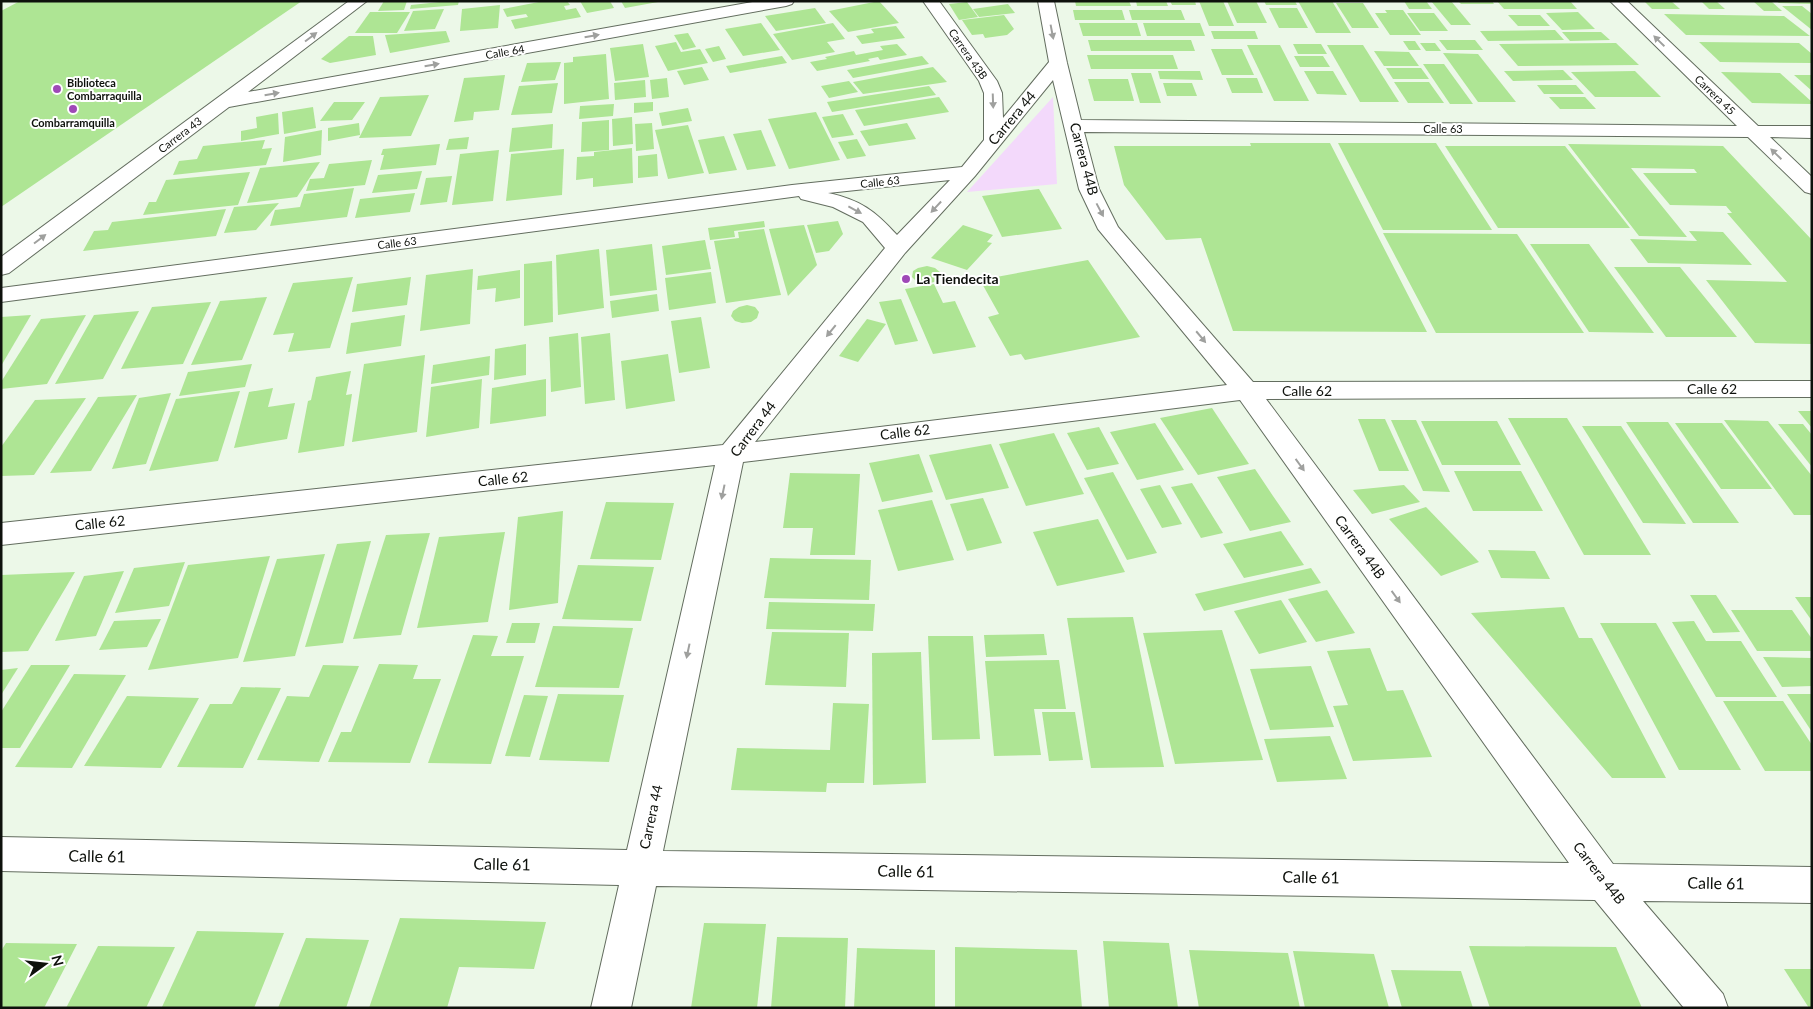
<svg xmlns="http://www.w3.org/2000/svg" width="1813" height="1009" viewBox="0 0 1813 1009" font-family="Lato,sans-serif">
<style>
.green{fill:#f3d9fb}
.building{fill:#aee594}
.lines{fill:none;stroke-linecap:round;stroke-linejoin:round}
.minor-casing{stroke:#636d5f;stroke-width:2}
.minor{fill:#fff;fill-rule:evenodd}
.oneway{fill:#9fa09e}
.poi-dot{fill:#9f49b7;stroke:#fff;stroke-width:2}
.labels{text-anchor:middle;stroke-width:4;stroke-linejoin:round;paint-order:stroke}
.far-street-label{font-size:11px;fill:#0e110c;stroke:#fff}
.far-poi-label{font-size:11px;font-weight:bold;fill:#0e110c;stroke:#fff;text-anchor:start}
.street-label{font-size:14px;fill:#0e110c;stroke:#fff}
.poi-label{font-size:14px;font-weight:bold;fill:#0e110c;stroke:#fff;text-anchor:start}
.near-street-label{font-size:16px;fill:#0e110c;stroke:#fff}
</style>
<rect width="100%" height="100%" fill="#ecf8e8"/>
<polygon class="green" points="1053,97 1057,184 967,192"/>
<g class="building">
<polygon points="20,1 302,1 1,207 1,11"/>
<polygon points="384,1 407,1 404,10 378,11"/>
<polygon points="449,1 459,1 458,5 410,9 411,5"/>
<polygon points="544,1 567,1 570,5 564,6 566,10 576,8 581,17 515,29 511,20 528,17 526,14 507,17 503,9"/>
<polygon points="580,1 610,1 614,8 587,13"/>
<polygon points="621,1 658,1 658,2 625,8"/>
<polygon points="879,1 899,23 848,32 829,11"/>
<polygon points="1075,1 1129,1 1131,6 1076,6"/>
<polygon points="1136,1 1166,1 1168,6 1137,6"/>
<polygon points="1170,1 1195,1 1196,5 1172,5"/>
<polygon points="1199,1 1223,1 1234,26 1209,26"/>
<polygon points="1227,1 1256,1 1267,23 1237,23"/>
<polygon points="1264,1 1295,1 1297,5 1266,5"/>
<polygon points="1298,1 1332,1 1351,33 1316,33"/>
<polygon points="1404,1 1426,1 1432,9 1409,9"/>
<polygon points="1431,1 1451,1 1471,25 1451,25"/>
<polygon points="1458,1 1492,1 1494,4 1461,4"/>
<polygon points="1497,1 1570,1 1577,9 1504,9"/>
<polygon points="1644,1 1671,1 1680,9 1652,9"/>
<polygon points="1701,1 1716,1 1725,9 1709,9"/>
<polygon points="1753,1 1771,1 1782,11 1764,11"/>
<polygon points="1776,1 1810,1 1812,4 1779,3"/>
<polygon points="967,2 978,17 959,20 949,4"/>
<polygon points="1336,3 1363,3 1379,28 1352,28"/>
<polygon points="1008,4 1015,13 979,17 973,9"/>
<polygon points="500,5 498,28 460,31 462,9"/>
<polygon points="1782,6 1802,6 1812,14 1812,30"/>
<polygon points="815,8 826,23 776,31 765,16"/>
<polygon points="1269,8 1297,8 1308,28 1279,28"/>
<polygon points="444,9 435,29 404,31 413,11"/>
<polygon points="1073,10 1122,10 1125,20 1075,20"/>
<polygon points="1129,10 1181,10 1185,20 1132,20"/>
<polygon points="1385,10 1403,10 1421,35 1390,35 1375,13 1387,13"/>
<polygon points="370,12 410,12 397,33 355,33"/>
<polygon points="1578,12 1595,29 1562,30 1546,13"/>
<polygon points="1407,13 1434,13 1448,31 1420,31"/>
<polygon points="1664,14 1784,16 1810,36 1686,35"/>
<polygon points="1004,15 1014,29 1007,35 985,38 983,34 972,35 962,20"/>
<polygon points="1508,15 1540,15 1550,26 1518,26"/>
<polygon points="761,23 780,50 743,56 725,29"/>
<polygon points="833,23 845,39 827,42 835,52 792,60 773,34"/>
<polygon points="1079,23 1137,23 1141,36 1083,36"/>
<polygon points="1143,23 1200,23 1205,36 1147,36"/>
<polygon points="896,26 905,38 862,44 856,36 874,33 871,29"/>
<polygon points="1555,30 1564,40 1488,41 1480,31"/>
<polygon points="446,31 450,42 390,53 385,35"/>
<polygon points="1211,31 1255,31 1258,39 1214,39"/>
<polygon points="1562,32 1601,32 1610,40 1570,41"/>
<polygon points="688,33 696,47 683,50 674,35"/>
<polygon points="349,36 373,36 376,55 330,63 321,59"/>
<polygon points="1088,40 1191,40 1195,51 1091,51"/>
<polygon points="1439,40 1475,40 1483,50 1447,50"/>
<polygon points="1403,41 1415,41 1421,50 1409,50"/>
<polygon points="676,42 681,52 700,49 708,63 668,71 655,46"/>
<polygon points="1699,42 1799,43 1812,54 1812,63 1720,62"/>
<polygon points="1420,43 1435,43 1441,51 1426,51"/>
<polygon points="1616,43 1639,65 1518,66 1499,44"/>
<polygon points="643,44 649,77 615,81 610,48"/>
<polygon points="897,44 907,55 880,60 878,57 868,59 870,61 817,71 810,62 827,59 825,57 854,51 856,55 883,50 880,46"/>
<polygon points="1293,44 1321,44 1327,54 1298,54"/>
<polygon points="1247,45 1280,45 1309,101 1274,101"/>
<polygon points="1327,45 1363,45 1399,102 1360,102"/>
<polygon points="719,46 726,59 713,62 705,49"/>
<polygon points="1211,49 1242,49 1254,75 1222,75"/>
<polygon points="1374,51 1409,52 1419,66 1384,66"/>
<polygon points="1443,53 1478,54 1516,102 1478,102"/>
<polygon points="606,54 609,99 564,104 564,63 573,62 573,57"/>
<polygon points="1087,55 1173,55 1178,69 1091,69"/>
<polygon points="782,56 787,63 730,73 726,66"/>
<polygon points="922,56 929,64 853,78 847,70"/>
<polygon points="1294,56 1323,56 1330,67 1300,67"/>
<polygon points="561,62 555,80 521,82 527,63"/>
<polygon points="1423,64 1444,64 1473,104 1450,104"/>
<polygon points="702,67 709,80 684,85 677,71"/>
<polygon points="933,67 947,82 863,94 853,82"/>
<polygon points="1386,68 1421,68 1429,79 1393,79"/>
<polygon points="1563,70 1573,80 1513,81 1504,71"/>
<polygon points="1158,71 1200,71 1203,80 1160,79"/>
<polygon points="1304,71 1333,71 1347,95 1317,94"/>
<polygon points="1635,71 1661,97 1595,97 1571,72"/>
<polygon points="1721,72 1780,73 1812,102 1812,104 1752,103"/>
<polygon points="1131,73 1151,73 1161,103 1140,103"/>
<polygon points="505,75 499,110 474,112 473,120 454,122 464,78"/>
<polygon points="1794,75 1812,75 1812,91"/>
<polygon points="667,78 669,97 652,99 650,80"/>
<polygon points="1226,78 1257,78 1263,93 1232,93"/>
<polygon points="1088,79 1128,79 1134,101 1094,101"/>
<polygon points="645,80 646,97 615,100 614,83"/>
<polygon points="849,81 858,92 829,98 821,86"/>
<polygon points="1394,82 1429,82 1444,103 1408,103"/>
<polygon points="558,83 552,113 511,115 519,86"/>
<polygon points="1163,83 1192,83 1197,96 1167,96"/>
<polygon points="1537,85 1576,85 1584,94 1544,94"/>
<polygon points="929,86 936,95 832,112 827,102"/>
<polygon points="429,95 411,136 359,138 380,97"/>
<polygon points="939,97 949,112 864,126 855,110"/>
<polygon points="1549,97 1585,97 1596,109 1560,109"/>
<polygon points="334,102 365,102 352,120 320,121"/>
<polygon points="653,102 653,111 634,113 634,103"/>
<polygon points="614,104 613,116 579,119 580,106"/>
<polygon points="313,107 316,128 284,134 282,112"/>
<polygon points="688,108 692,121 662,126 659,113"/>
<polygon points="816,112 840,160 789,169 768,119"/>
<polygon points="278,113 279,134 241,141 241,131 257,128 256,117"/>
<polygon points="843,114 854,135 832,138 822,117"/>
<polygon points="632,117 633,144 613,146 612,119"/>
<polygon points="609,120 609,150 581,152 582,122"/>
<polygon points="359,123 360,135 328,141 328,128"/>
<polygon points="652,123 654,149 636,151 635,124"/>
<polygon points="907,123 916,139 869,146 860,131"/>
<polygon points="553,124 552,148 509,152 512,128"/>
<polygon points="688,125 704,173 668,179 655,130"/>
<polygon points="322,130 321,155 283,162 285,137"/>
<polygon points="761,130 776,166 747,170 733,134"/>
<polygon points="724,136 737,170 709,174 698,140"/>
<polygon points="469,137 467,149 446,150 449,139"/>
<polygon points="857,139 866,156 847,159 838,142"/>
<polygon points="265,140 262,149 272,148 266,165 173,175 179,161 197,159 203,146"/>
<polygon points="1250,143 1330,143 1427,332 1233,331 1201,238 1166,240 1124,185 1114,146 1251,146"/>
<polygon points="1338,143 1436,143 1492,230 1383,230"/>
<polygon points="440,144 436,165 380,170 384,155 381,155 383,149"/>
<polygon points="1568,144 1723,146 1812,240 1812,344 1755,343 1706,280 1787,282 1727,213 1732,213 1726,206 1670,205 1643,173 1697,173 1694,169 1631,168 1687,237 1639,236"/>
<polygon points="1445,146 1565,146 1630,228 1498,228"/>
<polygon points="632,148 633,183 593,187 593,178 576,180 577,157 594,156 594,152"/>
<polygon points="564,149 562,195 506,201 511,154"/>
<polygon points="499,150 493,201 452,205 460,154"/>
<polygon points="657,154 658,176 638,178 638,156"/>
<polygon points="372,160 365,185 306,191 310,179 324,178 329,164"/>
<polygon points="320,162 297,197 247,203 260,168"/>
<polygon points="422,171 417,189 372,193 378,175"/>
<polygon points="250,172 238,205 143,215 149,202 156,202 166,180"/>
<polygon points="452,176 447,202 420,205 426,178"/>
<polygon points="354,188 347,217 270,226 275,210 300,207 304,194"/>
<polygon points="1039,189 1062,229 1002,237 982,196"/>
<polygon points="415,193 410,212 355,218 360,199"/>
<polygon points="279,203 256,230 224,233 234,207"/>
<polygon points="226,209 216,236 83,251 94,231 108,230 112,222"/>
<polygon points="764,221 765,227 734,231 735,237 710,240 708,228"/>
<polygon points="838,221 843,234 829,251 816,253 807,225"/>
<polygon points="804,225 817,265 788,296 769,229"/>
<polygon points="963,225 993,235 987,242 992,243 967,270 931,258"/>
<polygon points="764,229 781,295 726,303 714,241 739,238 738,232"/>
<polygon points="1689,231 1723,232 1752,265 1648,263 1630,239 1697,241"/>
<polygon points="1383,233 1517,234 1584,333 1436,333"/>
<polygon points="705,240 711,269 666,275 662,246"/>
<polygon points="652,244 657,290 610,296 606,250"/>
<polygon points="1530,244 1589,244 1654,333 1589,332"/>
<polygon points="599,249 604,308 558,315 556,255"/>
<polygon points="1088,260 1140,337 1025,360 1021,354 1010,356 988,317 999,314 980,280"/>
<polygon points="552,261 553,322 524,326 524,264"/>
<polygon points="927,266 935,268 941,273 940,278 934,282 926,284 917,282 912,277 913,271 918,268"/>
<polygon points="1614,267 1680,267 1737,337 1666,337"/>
<polygon points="473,269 470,324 420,331 426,275"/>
<polygon points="520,270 520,298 495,302 496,288 477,290 478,276"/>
<polygon points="711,272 716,303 669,310 665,278"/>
<polygon points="353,277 330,348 288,352 294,333 273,335 293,283"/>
<polygon points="411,277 407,305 352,312 357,284"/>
<polygon points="934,284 943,303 955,301 976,347 933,354 905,289"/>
<polygon points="657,294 659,311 612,318 610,301"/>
<polygon points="267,297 242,360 191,365 220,301"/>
<polygon points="901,299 918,341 895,345 879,302"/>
<polygon points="211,302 183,364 121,369 152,307"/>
<polygon points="747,305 755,307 759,312 757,318 751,322 742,323 735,321 731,316 733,311 739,307"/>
<polygon points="139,311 103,379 55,384 94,315"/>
<polygon points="31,315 1,366 1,317"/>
<polygon points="86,315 47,384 1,389 1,382 41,319"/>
<polygon points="405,315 401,346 346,354 351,323"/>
<polygon points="701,317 710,368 679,373 671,321"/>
<polygon points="867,319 886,324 858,362 839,356"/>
<polygon points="578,333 581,387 551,392 549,337"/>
<polygon points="610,333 615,400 585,404 581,337"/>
<polygon points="526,344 526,375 494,380 495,349"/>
<polygon points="668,354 675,401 626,409 621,361"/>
<polygon points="425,355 417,432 352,442 364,364"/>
<polygon points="490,356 489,375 431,384 433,365"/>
<polygon points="252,364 245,387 179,396 188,372"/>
<polygon points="351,371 346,395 352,394 344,446 298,453 308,401 311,400 316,377"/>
<polygon points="482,379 479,428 426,437 431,387"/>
<polygon points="546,379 546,416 490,424 492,388"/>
<polygon points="273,388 268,407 295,403 287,439 234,448 249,392"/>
<polygon points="240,391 218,461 149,471 176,399"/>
<polygon points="171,393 146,464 112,469 139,398"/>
<polygon points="137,395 91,471 50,473 98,397"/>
<polygon points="86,398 34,475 1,476 1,447 35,400"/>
<polygon points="1212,408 1249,464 1198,475 1160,418"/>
<polygon points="1798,411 1812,411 1812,428"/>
<polygon points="1508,418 1567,418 1651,555 1584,555"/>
<polygon points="1358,419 1385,419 1409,471 1379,471"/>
<polygon points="1391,420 1416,420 1450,492 1423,491"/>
<polygon points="1724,420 1768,421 1812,476 1812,515 1794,515"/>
<polygon points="1421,421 1497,421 1521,465 1442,465"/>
<polygon points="1626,422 1668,422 1739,523 1693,523"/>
<polygon points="1155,423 1184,470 1137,480 1110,432"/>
<polygon points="1675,423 1722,423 1772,489 1721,489"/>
<polygon points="1778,424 1803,424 1812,435 1812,467"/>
<polygon points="1582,426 1621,426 1686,524 1643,523"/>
<polygon points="1099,427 1119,464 1087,470 1067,433"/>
<polygon points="1054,433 1084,494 1026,506 999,444"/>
<polygon points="991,444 1009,488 946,500 929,455"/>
<polygon points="919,454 933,492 882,502 869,463"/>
<polygon points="1255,469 1273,496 1291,522 1250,531 1217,477"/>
<polygon points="1454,471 1521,471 1543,511 1473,511"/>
<polygon points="1113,472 1157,553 1127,560 1084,478"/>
<polygon points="790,473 860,474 855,555 810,555 813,528 783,528"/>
<polygon points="1192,483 1223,533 1201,538 1171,487"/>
<polygon points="1160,485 1182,524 1162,528 1140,489"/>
<polygon points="1404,485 1420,502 1372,514 1353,490"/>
<polygon points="983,498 1002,543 967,551 950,504"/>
<polygon points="932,500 954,560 898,571 878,510"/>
<polygon points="606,502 674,503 661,560 590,559"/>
<polygon points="1426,507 1479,562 1441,576 1389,519"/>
<polygon points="563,511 558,603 509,610 518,517"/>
<polygon points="1098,519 1125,572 1057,586 1033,532"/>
<polygon points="1281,531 1304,565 1244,578 1223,544"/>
<polygon points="505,532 488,622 417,628 439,537"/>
<polygon points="430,533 401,635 353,639 386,535"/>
<polygon points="371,541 343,643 305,647 337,544"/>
<polygon points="1488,550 1535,551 1550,579 1501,578"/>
<polygon points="325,554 295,656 243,662 277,559"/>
<polygon points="270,556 238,658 148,670 188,565"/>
<polygon points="770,558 871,560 869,600 764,598"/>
<polygon points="185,562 169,606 115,613 134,568"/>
<polygon points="578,565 654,567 641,621 562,619"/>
<polygon points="1311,568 1321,583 1204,611 1195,594"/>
<polygon points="124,571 96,636 55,641 84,576"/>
<polygon points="75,572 28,651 1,652 1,575"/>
<polygon points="1327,590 1355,633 1316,642 1288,599"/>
<polygon points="1690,595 1716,595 1740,632 1713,633"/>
<polygon points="1795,597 1812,597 1812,621"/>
<polygon points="1281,600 1307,642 1259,654 1234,611"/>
<polygon points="769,602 875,604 873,631 766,629"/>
<polygon points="1564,607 1579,638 1592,638 1666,778 1612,778 1471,613"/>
<polygon points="1731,610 1792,610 1812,639 1812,651 1757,651"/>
<polygon points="1133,617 1164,767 1091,768 1067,618"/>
<polygon points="161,619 147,647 99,650 114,621"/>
<polygon points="1694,621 1706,641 1741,641 1777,697 1716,697 1672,622"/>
<polygon points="512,623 540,623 535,643 506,643"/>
<polygon points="1600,623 1656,623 1741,770 1679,770"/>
<polygon points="553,626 633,628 619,688 535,687"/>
<polygon points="1222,630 1263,760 1175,764 1143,633"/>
<polygon points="772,632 849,633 846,687 765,685"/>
<polygon points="1044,634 1047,655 986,657 984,635"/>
<polygon points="473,635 498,636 491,656 524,656 491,764 428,763"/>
<polygon points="928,636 973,636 980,739 932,740"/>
<polygon points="1370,648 1387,691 1403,690 1432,757 1353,761 1333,706 1348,705 1327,651"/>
<polygon points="921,652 926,783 873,785 872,653"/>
<polygon points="1763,657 1812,658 1812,686 1782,687"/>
<polygon points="1059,660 1066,709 1034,709 1041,755 994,756 985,661"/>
<polygon points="379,664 418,665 413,679 441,679 410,763 328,762 341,732 351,732"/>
<polygon points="31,665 70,665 20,748 1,748 1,712"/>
<polygon points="323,665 359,666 319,762 257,760 287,696 309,697"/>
<polygon points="1311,666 1334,727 1270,730 1250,669"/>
<polygon points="18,668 1,695 1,670"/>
<polygon points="74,674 126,675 72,768 15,767"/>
<polygon points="241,687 281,688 243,768 177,767 210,704 232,704"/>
<polygon points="558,694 624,695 609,762 539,760"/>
<polygon points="1787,694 1812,694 1812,732"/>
<polygon points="524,695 548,696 530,757 505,756"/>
<polygon points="127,696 199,698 161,768 84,766"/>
<polygon points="1723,701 1783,701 1812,745 1812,771 1765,771"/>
<polygon points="833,703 869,704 864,783 827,783 826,792 731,790 737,748 830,750"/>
<polygon points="1042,712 1075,712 1083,760 1049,761"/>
<polygon points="1330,736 1347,779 1277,782 1264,739"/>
<polygon points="400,918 546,922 534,969 459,967 447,1008 369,1008"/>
<polygon points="704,923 766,924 757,1008 691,1008"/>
<polygon points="197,931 284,933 254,1008 162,1007"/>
<polygon points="777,937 848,938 845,1008 771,1008"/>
<polygon points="306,938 369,940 346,1008 278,1008"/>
<polygon points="1103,941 1169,943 1178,1008 1109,1008"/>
<polygon points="6,943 77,944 44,1008 1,1008 1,951"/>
<polygon points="98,946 175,947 146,1008 66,1008"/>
<polygon points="1469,946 1616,947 1642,1008 1490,1008"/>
<polygon points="955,947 1077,950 1082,1008 955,1008"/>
<polygon points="857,948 935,950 935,1008 854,1008"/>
<polygon points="1189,950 1288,953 1300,1008 1199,1008"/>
<polygon points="1293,951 1374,954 1389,1008 1305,1008"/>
<polygon points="1784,969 1812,969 1812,1008 1809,1008"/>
<polygon points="1391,970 1461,971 1473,1008 1402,1008"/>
</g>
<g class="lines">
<g class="minor-casing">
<g id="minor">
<polygon points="349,1 367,1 248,92 758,1 794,1 792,4 786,6 229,107 9,273 1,275 1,257"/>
<path d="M923,1H939L997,81L1002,93L1003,118L1049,62L1038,1H1054L1067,63L1081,120L1737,126L1610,1H1627L1758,126H1812V138L1770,137L1812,177V194L1805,192L1748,137L1084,132L1099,189L1118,227L1253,382L1812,381V397L1266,399L1613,864L1812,867V903L1643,901L1723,994L1728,1008H1684L1595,900L656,886L631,1008H591L619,885L1,871V837L627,850L715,465L1,545V523L723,445L885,248L863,222L833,207L801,199L799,196L1,302V288L792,185L962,167L984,140V93L979,81ZM1053,80L1079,189L1098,229L1227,385L755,442L905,253L975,176ZM950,180L897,235C875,211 861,200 828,193ZM1240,400L1569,863L663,851L743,462Z"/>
</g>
</g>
<use href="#minor" class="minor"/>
</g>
<defs><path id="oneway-solid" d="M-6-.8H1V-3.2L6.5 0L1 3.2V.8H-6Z" transform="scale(1.25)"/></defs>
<g class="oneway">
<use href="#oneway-solid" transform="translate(1052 32) rotate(79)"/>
<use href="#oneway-solid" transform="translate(592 36) rotate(-10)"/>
<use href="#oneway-solid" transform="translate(311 37) rotate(-37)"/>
<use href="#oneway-solid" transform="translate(1659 41) rotate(-136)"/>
<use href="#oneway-solid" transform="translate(432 65) rotate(-10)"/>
<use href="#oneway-solid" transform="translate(272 94) rotate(-10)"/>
<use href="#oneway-solid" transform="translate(993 101) rotate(88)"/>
<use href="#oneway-solid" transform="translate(1776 154) rotate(-136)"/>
<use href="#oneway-solid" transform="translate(936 207) rotate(133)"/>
<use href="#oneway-solid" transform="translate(855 210) rotate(28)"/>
<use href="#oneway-solid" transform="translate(1100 210) rotate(62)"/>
<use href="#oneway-solid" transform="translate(40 239) rotate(-37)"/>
<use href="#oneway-solid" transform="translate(831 331) rotate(129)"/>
<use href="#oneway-solid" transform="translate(1201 337) rotate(50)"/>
<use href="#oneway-solid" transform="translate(1300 465) rotate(54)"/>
<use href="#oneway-solid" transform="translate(723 492) rotate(102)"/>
<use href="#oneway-solid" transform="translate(1396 597) rotate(54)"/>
<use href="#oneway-solid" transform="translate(688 651) rotate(102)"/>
</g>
<g class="poi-dot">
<circle cx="57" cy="89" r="5"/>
<circle cx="73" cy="109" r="5"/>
<circle cx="906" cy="279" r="5"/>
</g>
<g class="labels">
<g class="far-street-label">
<text transform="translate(505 52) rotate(-10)" y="4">Calle 64</text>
<text transform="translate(968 54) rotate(55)" y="4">Carrera 43B</text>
<text transform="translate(1715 95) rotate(44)" y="4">Carrera 45</text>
<text x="1443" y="133">Calle 63</text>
<text transform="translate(180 135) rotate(-37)" y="4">Carrera 43</text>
<text transform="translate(880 182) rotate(-6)" y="4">Calle 63</text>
<text transform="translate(397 243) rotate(-7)" y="4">Calle 63</text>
</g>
<g class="far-poi-label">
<text x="67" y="87">Biblioteca<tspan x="67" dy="13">Combarraquilla</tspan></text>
<text x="73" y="127" text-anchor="middle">Combarramquilla</text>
</g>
<g class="street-label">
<text transform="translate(1012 118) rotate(-50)" y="5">Carrera 44</text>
<text transform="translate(1084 159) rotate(75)" y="5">Carrera 44B</text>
<text x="1712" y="394">Calle 62</text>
<text x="1307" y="396">Calle 62</text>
<text transform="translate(753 429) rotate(-53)" y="5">Carrera 44</text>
<text transform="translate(905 432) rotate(-7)" y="5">Calle 62</text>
<text transform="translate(503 479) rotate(-6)" y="5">Calle 62</text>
<text transform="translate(100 523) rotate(-6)" y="5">Calle 62</text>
<text transform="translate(1360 547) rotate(54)" y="5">Carrera 44B</text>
<text transform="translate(651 817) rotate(-78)" y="5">Carrera 44</text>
<text transform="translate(1599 873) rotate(52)" y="5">Carrera 44B</text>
</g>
<g class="poi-label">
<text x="916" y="284">La Tiendecita</text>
</g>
<g class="near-street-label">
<text transform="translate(97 856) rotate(1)" y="6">Calle 61</text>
<text transform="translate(502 864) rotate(1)" y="6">Calle 61</text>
<text transform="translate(906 871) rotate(1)" y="6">Calle 61</text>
<text transform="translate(1311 877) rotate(1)" y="6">Calle 61</text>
<text transform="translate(1716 883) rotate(1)" y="6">Calle 61</text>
</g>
</g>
<rect width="1813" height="1009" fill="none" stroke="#0e110c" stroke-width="5"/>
<g transform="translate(45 964) rotate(75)" stroke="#ffffff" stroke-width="4" paint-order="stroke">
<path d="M0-4L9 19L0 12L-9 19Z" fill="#0e110c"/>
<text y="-8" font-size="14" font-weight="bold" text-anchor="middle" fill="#0e110c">N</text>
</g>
</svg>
